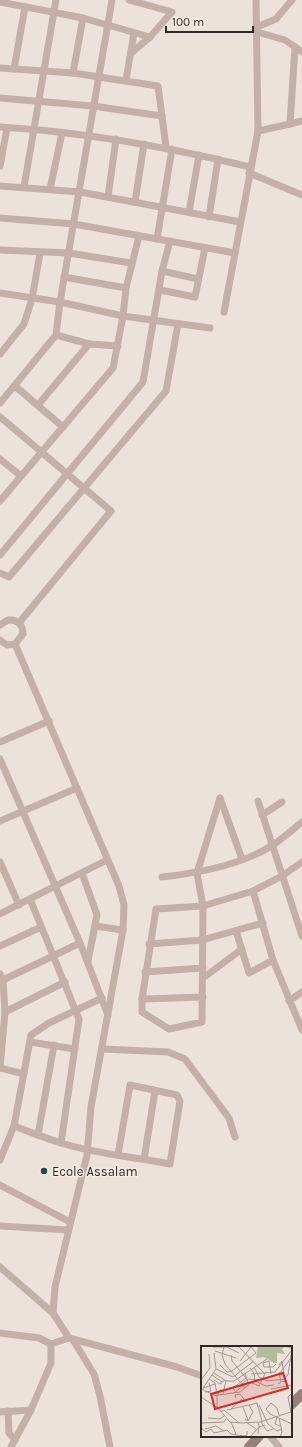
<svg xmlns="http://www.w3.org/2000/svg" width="302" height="1447" viewBox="0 0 302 1447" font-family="Karla,sans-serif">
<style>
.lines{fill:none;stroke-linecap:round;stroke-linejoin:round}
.street{stroke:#c3b1a8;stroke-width:7}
.secondary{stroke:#97807a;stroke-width:10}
.poi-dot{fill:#224d4a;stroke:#f6ece5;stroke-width:1.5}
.labels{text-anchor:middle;stroke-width:3;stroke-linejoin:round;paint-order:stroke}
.poi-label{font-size:13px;fill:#312927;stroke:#f6ece5;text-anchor:start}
.inset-road{fill:none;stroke:#a29892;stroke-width:1}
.view{fill:#d62828;fill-opacity:0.15;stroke:#d62828;stroke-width:2}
.inset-edge{fill:none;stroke:#312927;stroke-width:2}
</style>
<rect width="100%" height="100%" fill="#ede2da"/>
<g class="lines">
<g class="street">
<polyline points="129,0 172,12 150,37 131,53"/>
<polyline points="0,2 83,18 150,37"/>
<polyline points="257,27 276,19 292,0"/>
<polyline points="257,32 285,40 302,52"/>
<polyline points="0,68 73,73 158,86 166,147"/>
<polyline points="14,69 25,7"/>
<polyline points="73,73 83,18"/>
<polyline points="126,80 134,33"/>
<polyline points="0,98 93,106 162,116"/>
<polyline points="290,124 302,121"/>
<path d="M0,127C85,132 168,147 250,167"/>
<polyline points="258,131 290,124 295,47"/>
<polyline points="0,166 7,128"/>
<polyline points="249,173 302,195"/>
<polyline points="0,186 80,192 240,222"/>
<polyline points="24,187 56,0"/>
<polyline points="50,189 62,133"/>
<polyline points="108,197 116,139"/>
<polyline points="135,202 144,144"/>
<polyline points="189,212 199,155"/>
<polyline points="209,217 218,159"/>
<polyline points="0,218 74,224 235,253"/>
<polyline points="157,239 172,149"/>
<polyline points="0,250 69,253 131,263"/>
<polyline points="162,271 198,279"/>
<polyline points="64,277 126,288"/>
<polyline points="160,290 195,297 205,248"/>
<polyline points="0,293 60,302 123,316 210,328"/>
<polyline points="224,312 258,131 256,0"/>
<polyline points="56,335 89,344 118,346"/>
<polyline points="0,354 24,324 32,299 40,253"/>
<polyline points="15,386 63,427"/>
<polyline points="0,403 56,335 60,302 112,0"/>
<polyline points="38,405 89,344"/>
<polyline points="0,417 111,511 19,623"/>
<polyline points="0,459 21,476"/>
<polyline points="0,501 113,368 123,316 126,288 139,236"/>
<polyline points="0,555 143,382 162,271 170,241"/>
<polyline points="0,573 9,577 166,391 178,324"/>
<path d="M0,625L8,620C17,619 23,625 23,634L15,644L7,645L0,640"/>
<polyline points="15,644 119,886 124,905 123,930 91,1107 87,1155 55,1287 53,1313"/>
<polyline points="0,742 49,721"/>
<polyline points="0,759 80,943 108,1015"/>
<polyline points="220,798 242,859"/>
<polyline points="258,801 302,936"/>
<polyline points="262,815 282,802"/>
<polyline points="0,821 77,788"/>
<polyline points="0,862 19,905"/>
<polyline points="82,873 97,915 88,961"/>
<path d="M162,877C198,873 242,865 273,845C283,838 292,830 302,822"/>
<polyline points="253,891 273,960 302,1030"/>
<polyline points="30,899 79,1019 61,1143"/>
<polyline points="0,914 107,860"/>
<polyline points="95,926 123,930"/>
<polyline points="236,931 249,973 273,960"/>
<polyline points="149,944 202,940 263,923"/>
<polyline points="0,946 41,927"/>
<polyline points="145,972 203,968"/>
<polyline points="0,974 3,980 5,1012 65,982"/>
<polyline points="203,978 242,949"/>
<polyline points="3,980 80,943"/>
<polyline points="203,997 142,999 156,909 203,906 253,891 282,876 302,862"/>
<polyline points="142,999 142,1012 169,1029 202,1022 203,906 197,873 220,798"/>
<polyline points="289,1001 302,992"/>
<polyline points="30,1042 75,1049"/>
<polyline points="102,1049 168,1052 185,1059 229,1118 235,1137"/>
<polyline points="0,1068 5,1012"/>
<polyline points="0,1068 24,1074"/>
<path d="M14,1126C30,1132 45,1138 61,1143C96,1154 134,1157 170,1164L180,1101L177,1095L130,1085L118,1155"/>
<polyline points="38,1135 54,1045"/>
<polyline points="144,1159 155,1091"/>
<polyline points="0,1160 14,1126 31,1035 49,1023 102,998"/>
<polyline points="0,1185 70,1222"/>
<polyline points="0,1226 68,1230"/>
<polyline points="0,1267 53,1313 69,1338 177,1367 202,1376"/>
<polyline points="0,1333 39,1338 51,1344"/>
<polyline points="73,1340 94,1374 100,1396 110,1447"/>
<polyline points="8,1411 9,1433 15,1440"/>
<polyline points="0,1412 31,1410"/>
<polyline points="270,1436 279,1447"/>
<polyline points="11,1447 31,1410 51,1363 51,1344 69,1338"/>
</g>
<g class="secondary">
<polyline points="291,1405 302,1394"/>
<polyline points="249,1447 259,1436"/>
</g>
</g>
<circle class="poi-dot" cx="44" cy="1171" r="4"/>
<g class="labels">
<g class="poi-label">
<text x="52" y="1176">Ecole Assalam</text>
</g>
</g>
<g transform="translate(201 1346)">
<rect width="91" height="91" fill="#ede2da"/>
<path d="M57,0H91V3L84,1L81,3L84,8L76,7V17H73L63,11L55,12Z" fill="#b4ba9c"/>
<path class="inset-road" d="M23,0L21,9L24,18L44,42M37,0L64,28L58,40L51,37M12,1H26L38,7M14,5L35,12M30,9L31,15L45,32M19,19L26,26L31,25L55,7L50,1L39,15M78,19L81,15L84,36L81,35M53,21L58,31L66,35L84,33M63,21L62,17L68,15L70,28M63,21H72L75,18M49,22L53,27L54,35L65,40L73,39M15,23L32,31L53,15M13,27L25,35H33L66,13M79,27L90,12M50,28L74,26L91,4M11,29L21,36M84,31L87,29L90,9M8,33L14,37L16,49M0,34L9,22L8,8M13,34L19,38L24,34M14,38L2,42V44L16,50M77,38L80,36L78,26M37,41L47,33L59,34M2,42L15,23L13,7M70,43L91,39M34,45L32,42L45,32M4,46L10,45L8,37M33,47L47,36L44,27M22,48L25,34M17,49L39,46L50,37M0,51L17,62L29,76L41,77L59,76L90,66L87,51L91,47M35,52L34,49L39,48L45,56M58,59L67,78L76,85L81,83M42,61L47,74M16,62V50L20,43M30,63L41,53M26,64L56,57L61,75M20,66L23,64L37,76M78,69L76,62L70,57L65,63L69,68L91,78M76,71L74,78L79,80M7,72L19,73L23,70M78,72L81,86L79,91M44,73L47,75L52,66L48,59M30,76L35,88M45,76L55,83M60,76L66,85L72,83M0,77L23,76L25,73M0,82L5,86L10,83L13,87L26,84M4,83L15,80L23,85M26,84L30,88L43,90L46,89V85M57,88L58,81L64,79M50,90L58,81L57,76"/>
<path class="view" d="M82,27L87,42L14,63L10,48Z"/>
<rect width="91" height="91" class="inset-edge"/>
</g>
<path d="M166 26v6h87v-6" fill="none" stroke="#312927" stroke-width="2"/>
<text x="172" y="26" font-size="12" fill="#312927" stroke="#f6ece5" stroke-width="3" paint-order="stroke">100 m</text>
</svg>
